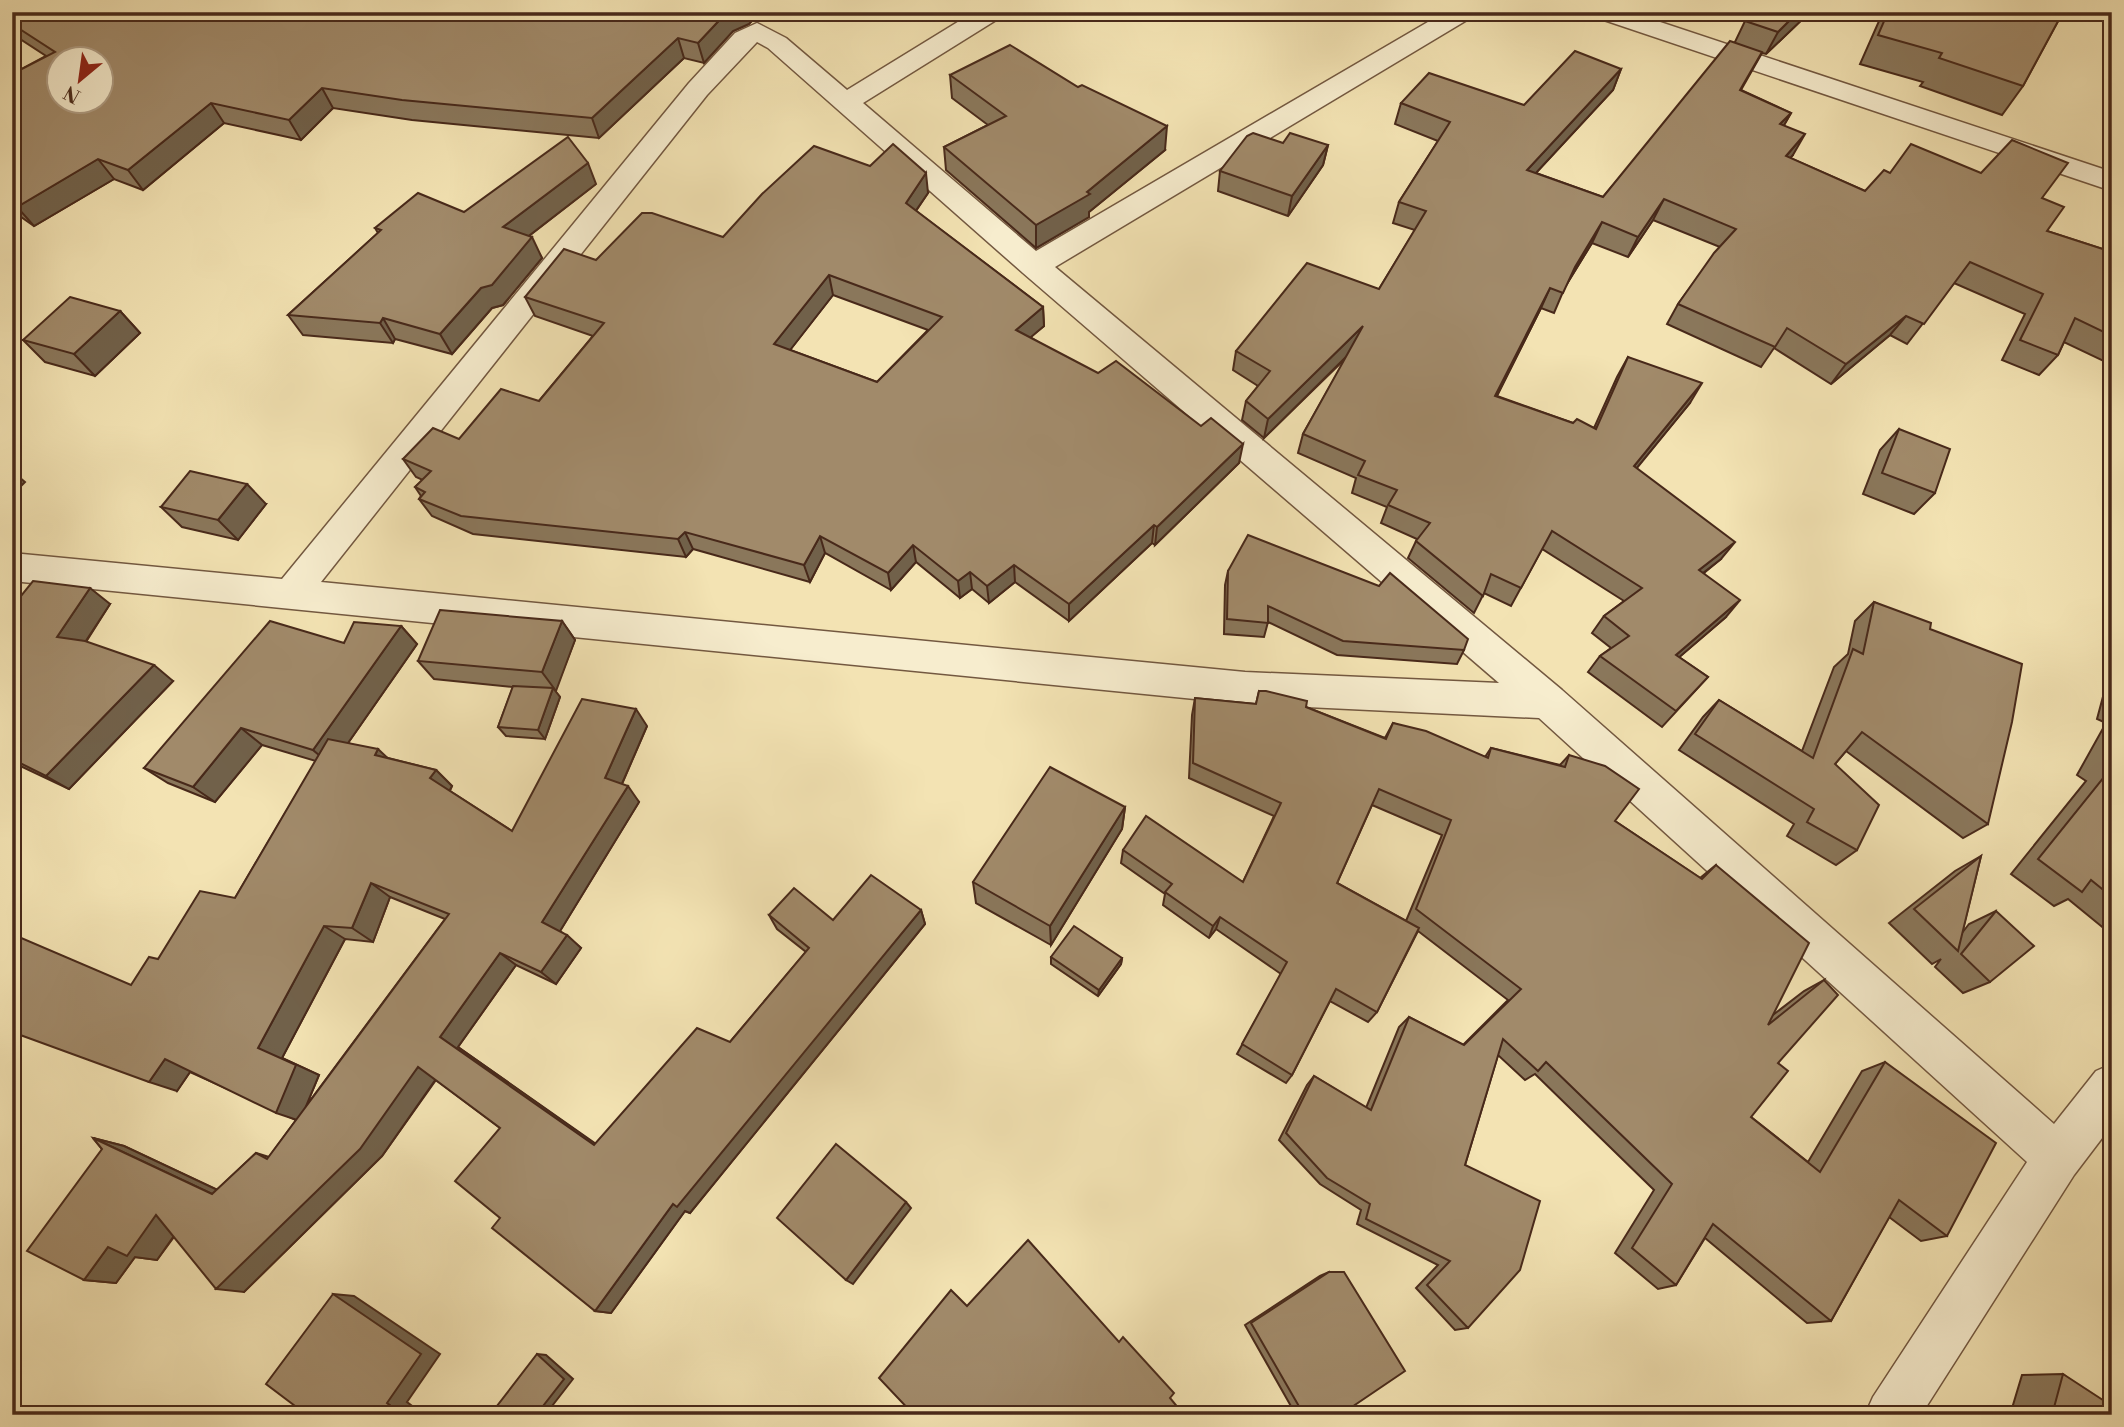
<svg xmlns="http://www.w3.org/2000/svg" width="2124" height="1427" viewBox="0 0 2124 1427" font-family="'Libre Bodoni',serif">
<style>
.lines{fill:none;stroke-linecap:round;stroke-linejoin:round}
.street-casing{stroke:#735840;stroke-width:3}
.street{fill:#f7edce;fill-rule:evenodd}
.wall{fill:#8a775b;stroke:#48291a;stroke-width:2;fill-rule:evenodd}
.shaded-wall{fill:#71614a;stroke:#48291a;stroke-width:2}
.building{fill:#a18a6a;stroke:#48291a;stroke-width:2;fill-rule:evenodd}
</style>
<rect width="100%" height="100%" fill="#f3e3b3"/>
<filter id="stains"><feTurbulence type="fractalNoise" baseFrequency=".00286" numOctaves="4"/><feColorMatrix values="0 0 0 0 .2 0 0 0 0 .09 0 0 0 0 .02 0 0 0 .5 -.17"/></filter>
<radialGradient id="worn" r=".72"><stop offset=".6" stop-color="#630" stop-opacity="0"/><stop offset="1" stop-color="#630" stop-opacity=".3"/></radialGradient>
<g class="lines">
<g class="street-casing">
<g id="street">
<path d="M974,12H1004L1001,17L863,103L1036,251L1445,12H1475L1472,17L1055,267L1562,690L2054,1124L2096,1071L2112,1064V1125L2074,1175L1921,1415H1865L1873,1397L2027,1162L1539,718L1245,704L12,581V553L282,579L689,83L735,33L757,23L786,38L847,90ZM757,42L768,48L1023,273L1499,683L1245,672L321,582L707,95Z"/>
<polygon points="1592,12 1630,12 2112,172 2112,191 1595,17"/>
</g>
</g>
<use href="#street" class="street"/>
</g>
<g class="wall">
<polygon points="12,12 760,12 749,24 733,31 704,63 684,58 599,138 412,120 333,108 301,140 224,123 143,190 114,179 34,226 21,217 12,223 12,74 46,56 14,35 12,32"/>
<polygon points="1369,12 1383,12 1376,16"/>
<polygon points="1753,12 1810,12 1766,54 1762,53 1741,90 1791,113 1784,125 1793,155 1790,158 1865,191 1890,173 2042,198 2047,231 2112,252 2112,365 2064,342 2058,355 2039,375 2002,360 2025,314 1954,283 1907,344 1890,335 1831,384 1774,348 1761,367 1667,324 1678,304 1720,247 1653,220 1628,257 1592,243 1565,287 1554,313 1541,308 1497,396 1573,423 1594,428 1617,377 1628,357 1690,403 1636,468 1721,559 1704,573 1726,617 1679,657 1708,677 1662,727 1588,672 1600,656 1611,648 1592,633 1604,616 1624,601 1542,549 1511,606 1484,593 1474,613 1408,558 1417,539 1381,523 1387,507 1352,493 1356,478 1298,453 1303,434 1346,358 1264,438 1242,420 1246,401 1258,386 1233,370 1236,351 1379,289 1415,230 1393,223 1399,202 1438,141 1395,124 1401,103 1524,105 1621,69 1613,90 1536,173 1603,197 1735,42 1745,21"/>
<polygon points="1883,12 2063,12 2023,86 2002,115 1920,86 1923,82 1860,64"/>
<polygon points="950,75 1165,150 1089,212 1089,217 1036,248 946,170 944,147 988,125 952,98"/>
<polygon points="1283,143 1328,145 1323,165 1288,216 1218,191 1220,171"/>
<polygon points="596,184 529,236 542,258 503,305 492,308 452,354 395,339 393,343 303,335 288,315 378,233 375,228 464,212"/>
<path d="M928,193L916,211L1043,307L1044,326L1030,337L1239,463L1155,545L1152,543L1069,621L1015,582L989,603L972,589L960,598L916,562L891,590L825,553L810,582L693,549L686,557L473,534L432,516L419,499L421,496L415,487L423,480L416,477L403,459L459,439L539,401L593,336L535,316L525,297L596,260L723,237ZM833,295L928,330L877,382L790,350Z"/>
<polygon points="120,311 140,333 95,376 45,362 23,340"/>
<polygon points="1899,429 1935,493 1914,514 1863,494 1880,450"/>
<polygon points="266,504 238,540 182,527 161,507"/>
<polygon points="1228,571 1464,650 1457,664 1337,655 1268,622 1264,637 1224,634 1225,585"/>
<polygon points="1874,602 1930,629 1988,824 1963,838 1846,751 1835,764 1857,850 1836,865 1787,836 1794,824 1679,750 1703,717 1719,700 1802,751 1834,667 1848,654 1855,621"/>
<polygon points="110,604 86,642 173,681 69,789 12,762 12,607"/>
<polygon points="562,621 575,640 555,691 560,697 545,739 506,736 498,727 513,687 434,679 418,661"/>
<path d="M401,626L417,644L348,743L388,758L436,770L452,786L450,791L512,831L647,726L622,784L639,802L560,931L581,948L556,984L516,965L458,1047L595,1144L730,1042L806,952L777,929L769,915L833,920L921,910L925,924L690,1213L685,1211L611,1313L595,1311L500,1218V1128L436,1080L382,1156L244,1292L174,1237L157,1260L135,1257L116,1283L84,1280L102,1149L93,1138L124,1146L217,1190L256,1153L269,1157L296,1120L190,1072L177,1091L131,985L158,959L235,898L316,761L262,745L215,802L168,783L144,768L344,643ZM390,897L445,919L306,1106L319,1075L282,1058L345,939L373,942Z"/>
<polygon points="2112,663 2112,935 2068,899 2054,906 2011,874 2086,781 2077,775 2106,723 2097,719"/>
<path d="M1259,691L1306,707L1385,738L1393,723L1485,757L1491,748L1560,765L1569,755L1615,821L1700,878L1716,865L1773,1015L1804,991L1824,980L1778,1063L1751,1117L1808,1162L1862,1071L1885,1062L1947,1236L1921,1241L1889,1217L1831,1321L1807,1323L1705,1238L1676,1285L1658,1289L1615,1253L1654,1190L1535,1074L1525,1080L1498,1055L1465,1165L1468,1328L1455,1330L1416,1288L1438,1265L1357,1224L1361,1210L1320,1184L1279,1140L1307,1085L1314,1076L1366,1108L1399,1027L1409,1017L1463,1045L1508,1000L1418,931L1377,1012L1368,1022L1330,1001L1292,1075L1286,1083L1237,1054L1281,974L1216,929L1209,938L1163,905L1165,894L1121,863L1123,850L1243,882L1274,816L1189,778L1192,715L1195,698L1256,704ZM1372,805L1442,835L1406,921L1337,883Z"/>
<polygon points="1125,807 1122,829 1051,945 976,903 973,882"/>
<polygon points="1981,856 1962,933 1969,924 1996,911 1990,982 1963,993 1935,967 1941,959 1932,964 1889,923 1955,871"/>
<polygon points="1051,957 1122,958 1121,964 1098,996 1051,964"/>
<polygon points="1329,1272 1340,1415 1296,1415 1245,1325 1320,1276"/>
<polygon points="2063,1374 2112,1415 2010,1415 2022,1375"/>
</g>
<g class="shaded-wall">
<polygon points="727,12 760,12 749,24 733,31 704,63 698,43"/>
<polygon points="1798,12 1810,12 1766,54 1778,32"/>
<polygon points="678,38 684,58 599,138 592,118"/>
<polygon points="1621,69 1613,90 1519,191 1527,170"/>
<polygon points="322,88 333,108 301,140 289,120"/>
<polygon points="211,103 224,123 143,190 128,170"/>
<polygon points="1791,113 1779,134 1780,124"/>
<polygon points="1167,126 1165,150 1089,212 1089,217 1036,248 1036,225 1087,192"/>
<polygon points="1805,134 1793,155 1774,176 1786,156"/>
<polygon points="1328,145 1323,165 1288,216 1292,196"/>
<polygon points="98,159 114,179 34,226 17,207"/>
<polygon points="588,163 596,184 513,248 503,227"/>
<polygon points="926,173 928,193 908,222 906,203"/>
<polygon points="1664,199 1653,220 1628,257 1638,237"/>
<polygon points="12,208 21,217 12,223"/>
<polygon points="1602,222 1592,243 1565,287 1575,267"/>
<polygon points="532,237 542,258 503,305 492,308 452,354 440,334 481,288"/>
<polygon points="829,275 833,295 780,363 774,344"/>
<polygon points="1550,288 1541,308 1487,415 1495,396"/>
<polygon points="1043,307 1044,326 1017,349 1016,330"/>
<polygon points="120,311 140,333 95,376 74,354"/>
<polygon points="1906,316 1890,335 1831,384 1846,364"/>
<polygon points="383,318 395,339 393,343 380,323"/>
<polygon points="1363,326 1357,346 1264,438 1268,419"/>
<polygon points="1702,383 1690,403 1623,485 1634,466"/>
<polygon points="1243,444 1239,463 1155,545 1157,527"/>
<polygon points="12,471 25,482 12,495"/>
<polygon points="247,484 266,504 238,540 218,520"/>
<polygon points="1154,525 1152,543 1069,621 1069,604"/>
<polygon points="685,532 693,549 686,557 678,539"/>
<polygon points="820,536 825,553 810,582 804,565"/>
<polygon points="1735,542 1721,559 1685,587 1699,570"/>
<polygon points="913,545 916,562 891,590 888,573"/>
<polygon points="1014,565 1015,582 989,603 987,586"/>
<polygon points="970,572 972,589 960,598 958,581"/>
<polygon points="90,588 110,604 78,653 57,637"/>
<polygon points="1740,600 1726,617 1662,672 1676,655"/>
<polygon points="562,621 575,640 556,691 542,672"/>
<polygon points="401,626 417,644 332,766 313,750"/>
<polygon points="154,665 173,681 69,789 46,776"/>
<polygon points="553,688 560,697 545,739 538,730"/>
<polygon points="636,709 647,726 617,795 605,778"/>
<polygon points="241,728 262,745 215,802 193,787"/>
<polygon points="378,749 396,766 375,755"/>
<polygon points="436,770 452,786 447,795 430,778"/>
<polygon points="628,786 639,802 557,936 542,922"/>
<polygon points="1125,807 1122,829 1051,945 1050,926"/>
<polygon points="371,883 390,897 373,942 352,928"/>
<polygon points="921,910 925,924 690,1213 685,1211 611,1313 595,1311 673,1204"/>
<polygon points="1220,917 1216,929 1209,938 1213,926"/>
<polygon points="324,926 345,939 282,1058 319,1075 300,1121 276,1113 258,1048"/>
<polygon points="567,935 581,948 556,984 541,972"/>
<polygon points="500,953 516,965 458,1047 609,1153 594,1145 440,1037"/>
<polygon points="1122,958 1121,964 1098,996 1099,990"/>
<polygon points="165,1059 192,1069 177,1091 149,1082"/>
<polygon points="418,1067 438,1076 382,1156 244,1292 216,1289"/>
<polygon points="93,1138 124,1146 239,1200 212,1194"/>
<polygon points="906,1202 911,1208 853,1284 846,1280"/>
<polygon points="156,1215 185,1220 157,1260 135,1257 116,1283 84,1280 108,1247"/>
<polygon points="333,1294 354,1296 440,1354 407,1402 424,1415 402,1415 387,1403"/>
<polygon points="537,1354 546,1355 573,1379 545,1415 536,1415"/>
</g>
<g class="building">
<path d="M12,12H727L698,43L678,38L592,118L402,100L322,88L289,120L211,103L128,170L98,159L17,207L12,204V74L55,52L12,24ZM60,60H102V102H60Z"/>
<polygon points="1753,12 1798,12 1778,32 1745,21"/>
<polygon points="1888,12 2063,12 2023,86 1939,58 1942,53 1878,35"/>
<polygon points="1730,41 1762,52 1740,90 1791,113 1780,124 1805,134 1786,156 1865,191 1884,170 1890,173 1911,144 1981,173 2012,140 2068,163 2042,198 2064,207 2047,231 2112,252 2112,336 2075,318 2058,355 2020,340 2043,294 1970,262 1924,324 1906,316 1846,364 1787,328 1775,347 1678,304 1714,253 1736,229 1664,199 1638,237 1602,222 1575,267 1563,293 1550,288 1495,396 1573,423 1577,419 1596,429 1628,357 1702,383 1634,466 1735,542 1699,570 1740,600 1676,655 1708,677 1676,711 1600,656 1629,636 1604,616 1642,588 1552,531 1521,588 1491,574 1483,596 1416,541 1430,523 1388,505 1397,490 1358,475 1365,461 1303,434 1363,326 1268,419 1246,401 1270,371 1236,351 1307,263 1379,289 1426,211 1399,202 1450,122 1401,103 1429,73 1524,105 1575,51 1621,69 1527,170 1603,197"/>
<polygon points="1010,45 1078,87 1082,85 1167,126 1087,192 1090,194 1036,225 944,147 1006,116 950,75"/>
<polygon points="1253,133 1283,143 1290,133 1328,145 1292,196 1220,171 1247,136"/>
<polygon points="568,137 588,163 503,227 532,237 492,285 481,288 440,334 383,318 380,323 288,315 381,230 375,228 418,193 464,212"/>
<path d="M893,144L926,173L906,203L1043,307L1016,330L1098,373L1116,361L1201,426L1211,418L1243,444L1157,527L1154,525L1069,604L1014,565L987,586L970,572L958,581L913,545L888,573L820,536L804,565L685,532L678,539L461,516L419,499L425,492L415,487L431,471L403,459L433,428L459,439L501,389L539,401L604,323L525,297L564,249L596,260L642,213H652L723,237L762,194L814,146L870,166ZM829,275L942,317L877,382L774,344Z"/>
<polygon points="70,297 120,311 74,354 23,340"/>
<polygon points="1899,429 1950,449 1935,493 1882,473"/>
<polygon points="190,471 247,484 218,520 161,507"/>
<polygon points="1248,535 1379,586 1390,573 1468,639 1464,650 1343,641 1268,606 1268,623 1227,619 1228,571"/>
<polygon points="33,581 90,588 57,637 85,641 154,665 46,776 12,759 12,607"/>
<polygon points="1874,602 1931,623 1930,629 2022,664 2012,722 1988,824 1862,732 1835,764 1879,805 1857,850 1807,822 1814,809 1695,734 1719,700 1813,758 1853,649 1863,654"/>
<polygon points="440,610 562,621 542,672 418,661"/>
<polygon points="270,621 344,643 354,622 401,626 313,750 241,728 193,787 144,768"/>
<polygon points="513,686 553,688 538,730 498,727"/>
<polygon points="1259,691 1266,691 1307,701 1306,707 1386,739 1393,723 1426,731 1488,758 1491,748 1565,767 1569,755 1605,766 1639,789 1615,821 1702,879 1716,865 1809,943 1768,1025 1824,980 1838,995 1778,1063 1788,1071 1751,1117 1820,1172 1885,1062 1996,1143 1947,1236 1899,1200 1831,1321 1713,1224 1676,1285 1632,1248 1672,1184 1546,1062 1538,1071 1503,1039 1465,1165 1540,1201 1520,1270 1468,1328 1427,1285 1450,1261 1366,1219 1370,1204 1327,1178 1286,1133 1314,1076 1371,1110 1409,1017 1464,1045 1521,989 1416,909 1451,820 1379,789 1337,883 1419,928 1377,1012 1336,989 1292,1075 1242,1044 1287,962 1220,917 1213,926 1165,892 1172,884 1123,850 1146,816 1243,882 1281,803 1193,763 1195,698 1256,704"/>
<polygon points="582,699 636,709 605,778 628,786 542,922 567,935 541,972 500,953 440,1037 594,1145 697,1028 730,1042 809,948 769,915 794,888 833,920 871,875 921,910 677,1207 673,1204 595,1311 492,1228 500,1218 455,1181 500,1128 418,1067 360,1149 216,1289 156,1215 127,1256 108,1247 84,1280 27,1251 102,1149 93,1138 212,1194 256,1153 267,1159 449,914 371,883 352,928 324,926 258,1048 296,1065 276,1113 165,1059 149,1082 12,1032 12,934 131,985 149,957 158,959 200,891 235,898 328,739 378,749 375,755 436,770 430,778 512,831"/>
<polygon points="2112,745 2112,763 2104,759"/>
<polygon points="1050,767 1125,807 1050,926 973,882"/>
<polygon points="2112,767 2112,897 2091,880 2082,892 2038,859"/>
<polygon points="1981,856 1958,951 1914,909"/>
<polygon points="1996,911 2034,946 1990,982 1961,954"/>
<polygon points="1074,926 1122,958 1099,990 1051,957"/>
<polygon points="836,1144 906,1202 846,1280 777,1218"/>
<polygon points="1028,1240 1119,1342 1123,1337 1174,1393 1170,1398 1184,1415 914,1415 879,1378 951,1290 967,1306"/>
<polygon points="1329,1272 1344,1272 1405,1371 1340,1415 1304,1415 1251,1323"/>
<polygon points="333,1294 421,1354 387,1403 402,1415 307,1415 266,1384"/>
<polygon points="537,1354 564,1379 536,1415 490,1415"/>
<polygon points="2063,1374 2112,1406 2112,1415 2052,1415"/>
</g>
<rect width="2124" height="1427" fill="none" stroke="#f3e3b3" stroke-width="42"/>
<rect x="14" y="14" width="2096" height="1399" fill="none" stroke="#48291a" stroke-width="3.5"/>
<rect x="21" y="21" width="2082" height="1385" fill="none" stroke="#48291a" stroke-width="2"/>
<g transform="translate(80 80) rotate(209)"><circle r="33" fill="#f7edce" stroke="#b19f86" stroke-width="2"/>
<path d="M0-5L12 26L0 18L-12 26Z" fill="#8f2418"/>
<text y="-10" font-size="19" font-weight="bold" text-anchor="middle" fill="#48291a">N</text>
</g>
<rect width="100%" height="100%" filter="url(#stains)"/>
<rect width="100%" height="100%" fill="url(#worn)"/>
</svg>
